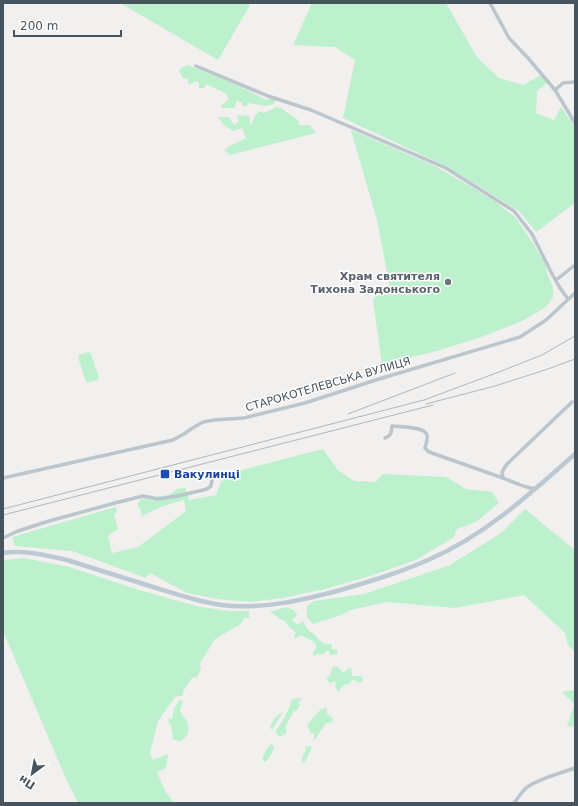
<svg xmlns="http://www.w3.org/2000/svg" width="578" height="806" viewBox="0 0 578 806" font-family="'DejaVu Sans',sans-serif">
<style>
.green{fill:#bdf0cd}
.lines{fill:none;stroke-linecap:round;stroke-linejoin:round}
.minor{stroke:#bac5cc;stroke-width:3.5}
.secondary{stroke:#bcc9d3;stroke-width:4.5}
.rail{stroke:#b1b5ba;stroke-width:1}
.worship-dot{fill:#6b7280;stroke:#fff;stroke-width:1.5}
.transit-dot{fill:#1a4fb4;stroke:#fff;stroke-width:1.5}
.labels{text-anchor:middle;stroke-width:3;stroke-linejoin:round;paint-order:stroke}
.worship-label{font-size:11px;font-weight:bold;fill:#5b616d;stroke:#fff;text-anchor:end}
.street-label{font-size:11px;fill:#47545d;stroke:#fff}
.transit-label{font-size:11px;font-weight:bold;fill:#164399;stroke:#fff;text-anchor:start}
</style>
<rect width="100%" height="100%" fill="#f2efef"/>
<g class="green">
<polygon points="120,3 247,3 250,5 218,60"/>
<polygon points="312,3 446,3 477,57 499,78 523,85 541,75 547,83 537,91 536,113 554,120 561,107 575,127 575,203 536,232 519,211 448,167 343,118 355,60 335,47 293,45"/>
<path d="M187,65C214,75 241,86 266,100L271,98L276,100L274,104L266,106L249,103L246,106H242V102L236,101V104L234,108H222L221,105L229,99L225,93L206,84L204,88H199V83L195,81L193,83L189,85L188,79L183,78L179,71L181,68Z"/>
<polygon points="276,107 281,108 298,120 299,125 310,125 316,133 230,155 224,150 230,146 246,138 242,128 233,131 224,125 218,117 229,117 234,125 239,121 236,115 249,116 251,125 255,116 259,111 264,113"/>
<polygon points="351,130 433,165 463,182 496,202 515,217 533,243 545,264 548,276 553,287 553,297 546,307 522,321 484,336 437,351 382,364 373,301 376,296 390,294 390,288 377,220"/>
<polygon points="89,352 91,354 99,378 97,380 88,383 86,382 78,357 79,355"/>
<polygon points="323,449 338,470 354,481 376,482 382,474 446,477 466,489 492,492 499,503 476,522 457,529 454,537 416,560 370,576 329,588 283,598 250,602 217,599 187,593 150,573 146,578 72,551 15,546 12,537 116,507 117,512 114,514 118,529 108,536 112,553 138,547 186,511 184,500 163,506 142,516 140,508 138,508 138,503 141,499 169,495 177,489 185,487 189,500 216,495 221,482 238,471"/>
<path d="M525,509L575,550V652L568,645L565,633L524,595L455,608L387,602L351,610L341,615L313,624C306,617 306,615 307,606L314,601L364,594L450,565L501,533Z"/>
<polygon points="24,558 69,567 139,590 200,607 231,611 249,611 249,618 244,618 241,624 215,639 200,663 201,669 197,677 192,678 185,688 182,696 175,697 158,721 150,753 153,760 168,754 166,768 157,772 165,791 174,803 78,803 67,781 3,631 3,560"/>
<polygon points="286,607 294,610 297,615 292,621 298,625 303,621 308,630 315,635 319,640 325,644 331,644 332,649 337,650 338,654 331,655 328,650 322,655 318,654 313,656 313,652 316,649 316,645 312,641 301,635 297,638 293,637 296,633 289,627 285,621 280,619 275,615 270,612"/>
<path d="M337,666L344,673L345,671L351,667L352,676H360L362,677L363,679L361,683C357,682 356,680 352,680L349,684C342,684 342,687 339,692L335,687L336,682L335,681L332,683L328,682L327,678L331,674L332,668Z"/>
<polygon points="575,690 575,726 567,727 574,704 562,692"/>
<path d="M302,698L298,703L300,706L296,711H294L285,727L287,732L280,737L275,732C282,722 289,711 292,699Z"/>
<path d="M179,700L183,701L180,711C184,718 191,724 188,733C186,736 183,739 181,741L173,740L171,725L169,723L168,720L169,718L172,719L174,709Z"/>
<polygon points="327,708 327,714 330,716 334,720 331,723 326,723 314,741 314,733 311,734 307,725 321,709"/>
<path d="M283,712L272,730L270,727C273,720 276,715 283,712Z"/>
<polygon points="271,744 274,746 272,753 266,762 265,762 262,758 268,747"/>
<polygon points="308,746 311,746 312,748 304,763 302,763 302,758 306,750 305,747"/>
</g>
<g class="lines">
<g class="minor">
<polyline points="490,3 509,38 528,58 555,90 563,83 575,82"/>
<polyline points="196,66 268,96 311,110 446,168 514,211 532,234 551,272 560,288 568,299"/>
<polyline points="555,90 575,123"/>
<polyline points="556,280 575,265"/>
<path d="M385,438C392,435 391,433 392,426C400,427 424,426 427,435C428,439 426,444 425,448L429,452L503,478L523,486L535,489"/>
<polyline points="3,478 173,440 184,434 191,429 203,422 214,420 244,418 305,403 379,379 520,337 546,320 575,293"/>
<polyline points="503,478 502,472 507,464 572,402"/>
<polyline points="3,538 18,531 49,521 115,503 143,496 158,499 178,496 207,489 211,486 212,480"/>
<path d="M514,803C518,798 521,793 526,788C537,779 561,773 575,768"/>
</g>
<path class="secondary" d="M3,553C24,550 46,555 67,560C95,569 124,578 153,587C179,595 205,604 232,606C268,608 303,600 337,591C368,582 399,573 428,560C484,536 530,494 575,454"/>
<g class="rail">
<polyline points="426,404 495,386 545,370 575,359"/>
<polyline points="348,414 455,373"/>
<polyline points="3,509 424,400 499,372 542,355 575,336"/>
<polyline points="3,515 433,405"/>
</g>
</g>
<circle class="worship-dot" cx="448" cy="282" r="4"/>
<rect class="transit-dot" x="160" y="469" width="10" height="10" rx="2"/>
<g class="labels">
<g class="worship-label">
<text x="440" y="280">Храм святителя<tspan x="440" dy="13">Тихона Задонського</tspan></text>
</g>
<g class="street-label">
<text transform="translate(328 384) rotate(-16)" y="4">СТАРОКОТЕЛЕВСЬКА ВУЛИЦЯ</text>
</g>
<g class="transit-label">
<text x="174" y="478">Вакулинці</text>
</g>
</g>
<rect width="578" height="806" fill="none" stroke="#47545d" stroke-width="8"/>
<g transform="translate(32 774) rotate(212)" stroke="#ffffff" stroke-width="3" paint-order="stroke">
<path d="M0-3L7 15L0 10L-7 15Z" fill="#47545d"/>
<text y="-6" font-size="11" font-weight="bold" text-anchor="middle" fill="#47545d">Пн</text>
</g>
<path d="M14 30v6h107v-6" fill="none" stroke="#47545d" stroke-width="2"/>
<text x="20" y="30" font-size="12" fill="#47545d" stroke="#ffffff" stroke-width="3" paint-order="stroke">200 m</text>
</svg>
